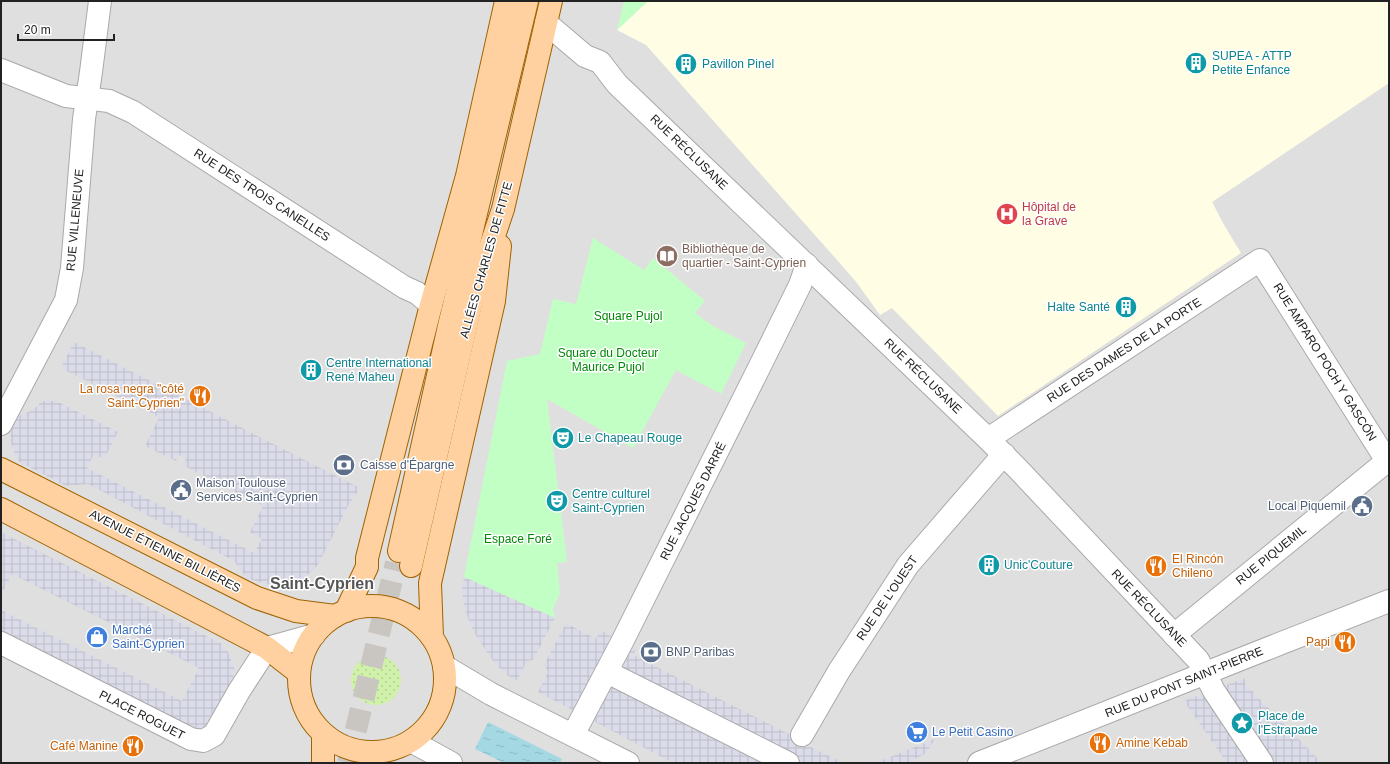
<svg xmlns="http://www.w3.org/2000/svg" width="1390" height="764" viewBox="0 0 1390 764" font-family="Arial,sans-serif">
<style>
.residential{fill:#e0dfdf}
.education{fill:#fffee4}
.grass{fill:url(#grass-dots)}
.park{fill:#c2ffc4}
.plaza{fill:url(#plaza-grid)}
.water{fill:url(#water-ripples)}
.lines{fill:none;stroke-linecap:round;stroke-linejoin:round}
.primary-tunnel{stroke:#c9c5c0;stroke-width:22;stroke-dasharray:22 11;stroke-linecap:butt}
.minor-casing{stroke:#a9a9a9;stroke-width:24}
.tertiary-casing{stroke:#a9a9a9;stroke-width:24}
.primary-casing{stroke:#9f6200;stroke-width:24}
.minor{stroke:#fff;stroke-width:22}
.tertiary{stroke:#fff;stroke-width:22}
.primary{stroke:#ffd1a0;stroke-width:22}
.labels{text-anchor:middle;stroke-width:3;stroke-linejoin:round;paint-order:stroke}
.culture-label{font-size:12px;fill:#0d838f;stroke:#fff;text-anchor:start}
.street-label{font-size:12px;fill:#222;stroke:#fff}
.health-label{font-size:12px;fill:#be3a42;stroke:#fff;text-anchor:start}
.education-label{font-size:12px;fill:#785e54;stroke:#fff;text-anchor:start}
.park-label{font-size:12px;fill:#018906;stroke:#fff}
.food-label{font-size:12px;fill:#c56008;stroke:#fff;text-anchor:end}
.service-label{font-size:12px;fill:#4e5e75;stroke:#fff;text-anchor:start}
.shop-label{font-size:12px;fill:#366cbe;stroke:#fff;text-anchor:start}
.district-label{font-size:16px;font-weight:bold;fill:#555;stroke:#fff}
</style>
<defs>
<pattern id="grass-dots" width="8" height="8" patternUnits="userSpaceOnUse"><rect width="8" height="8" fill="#d0f1aa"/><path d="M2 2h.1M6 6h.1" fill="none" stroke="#b2ce92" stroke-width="1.8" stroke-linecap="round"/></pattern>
<pattern id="plaza-grid" width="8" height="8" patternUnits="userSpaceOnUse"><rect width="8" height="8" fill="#dbdce9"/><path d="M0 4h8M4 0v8" fill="none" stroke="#bcbcc8"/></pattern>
<pattern id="water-ripples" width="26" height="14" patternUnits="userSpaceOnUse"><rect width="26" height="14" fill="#a4d9e4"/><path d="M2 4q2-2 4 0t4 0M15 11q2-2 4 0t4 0" fill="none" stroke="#8dbac3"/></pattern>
</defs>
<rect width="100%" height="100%" fill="#f3eee8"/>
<rect class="residential" x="1" y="1" width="1388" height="762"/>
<polygon class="education" points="648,1 1389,1 1389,83 1212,202 1224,225 1241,253 998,416 892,308 880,315 857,283 838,261 646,45 617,30"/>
<circle class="grass" cx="376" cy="680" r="25"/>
<g class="park">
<polygon points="624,1 648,1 617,30"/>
<polygon points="593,238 644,270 653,258 705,301 695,313 713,326 746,343 721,394 676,370 633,448 547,399 567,562 557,563 560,593 553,609 555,618 464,577 507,361 540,354 553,299 576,304"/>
</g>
<g class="plaza">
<polygon points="74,342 360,488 349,504 318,565 304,578 292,585 282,587 265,584 247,578 234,561 88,484 66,486 20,462 15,455 11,442 11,431 16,417 33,410 42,401 56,401 118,432 104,459 94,454 87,468 254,553 262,539 250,532 263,506 183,465 186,459 179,455 176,461 145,446 159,417 61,368"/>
<polygon points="1,532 220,643 228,652 235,670 231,685 207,732 194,732 1,635 1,610 182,701 199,668 12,574 1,595"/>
<polygon points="464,577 555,618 533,660 527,661 517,680 512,679 496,665 478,639 470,624 464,605 462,590"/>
<polygon points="566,623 596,639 601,630 604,632 636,650 633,655 795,737 802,743 844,763 673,763 538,692 548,672 544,665"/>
<polygon points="1245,678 1245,684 1322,763 1227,763 1184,701"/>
<polygon points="935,739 925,754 907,763 875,763"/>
</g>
<polygon class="water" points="488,722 562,759 560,763 504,763 475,749"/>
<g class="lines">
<polyline class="primary-tunnel" points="348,763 396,563"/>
<g class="minor-casing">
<g id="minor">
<polyline points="546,23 585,56 600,62 617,84 988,439 1017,468 1198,660 1214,691 1262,763"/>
<polyline points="1,70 66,96 109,101 133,112 404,287 417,293 431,305"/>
<polyline points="1,424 66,300 72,268 84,119 91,72 100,1"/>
<polyline points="988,439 1260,260 1389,464"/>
<polyline points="1174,635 1387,461"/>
<polyline points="1,643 191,739 203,741 214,735 239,691 267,648 314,635"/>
<polyline points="607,672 788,763"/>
<polyline points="573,735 622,642 755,376 800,285 807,265"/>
<polyline points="802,735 839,671 908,565 1004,454"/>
<path d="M979,763C1116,709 1252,654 1389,601"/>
</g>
</g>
<g class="tertiary-casing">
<g id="tertiary">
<polyline points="444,666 491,694 628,763"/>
<polyline points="411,741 451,763"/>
</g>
</g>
<g class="primary-casing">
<g id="primary">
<polyline points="1,469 257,598 296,611 335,616"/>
<polyline points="1,509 267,648 299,673"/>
<polyline points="399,551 449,326 527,1"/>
<polyline points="411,566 471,304 503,209 551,1"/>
<circle cx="372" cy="679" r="73"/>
<polyline points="346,611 367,567 367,558 431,305 467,176 506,1"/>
<polyline points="432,637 430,583 494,301 500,246"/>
<polyline points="323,763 323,734"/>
</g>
</g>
<use href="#minor" class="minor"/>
<use href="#tertiary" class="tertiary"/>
<use href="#primary" class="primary"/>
</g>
<defs>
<g id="building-disc" transform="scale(1.15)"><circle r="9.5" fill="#0f9aa8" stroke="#fff"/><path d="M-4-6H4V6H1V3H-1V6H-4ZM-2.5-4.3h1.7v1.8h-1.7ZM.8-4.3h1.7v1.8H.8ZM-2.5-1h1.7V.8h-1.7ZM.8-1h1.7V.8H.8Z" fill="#fff"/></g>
<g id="hospital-disc" transform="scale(1.15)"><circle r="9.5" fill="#e0444e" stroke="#fff"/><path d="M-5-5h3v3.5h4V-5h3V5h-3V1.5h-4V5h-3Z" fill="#fff"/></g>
<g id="library-disc" transform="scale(1.15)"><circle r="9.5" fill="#8d6e63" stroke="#fff"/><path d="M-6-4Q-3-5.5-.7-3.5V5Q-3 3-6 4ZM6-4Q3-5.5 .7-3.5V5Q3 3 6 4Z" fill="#fff"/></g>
<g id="restaurant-disc" transform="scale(1.15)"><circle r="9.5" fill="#e8710a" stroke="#fff"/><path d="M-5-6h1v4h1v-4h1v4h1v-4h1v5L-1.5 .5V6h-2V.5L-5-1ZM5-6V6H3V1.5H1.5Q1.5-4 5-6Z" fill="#fff"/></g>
<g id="theatre-disc" transform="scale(1.15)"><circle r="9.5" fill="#0f9aa8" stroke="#fff"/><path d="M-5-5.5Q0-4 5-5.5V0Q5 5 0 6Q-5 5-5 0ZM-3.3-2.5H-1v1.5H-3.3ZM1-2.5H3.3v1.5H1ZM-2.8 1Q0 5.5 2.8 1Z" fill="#fff"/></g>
<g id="bank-disc" transform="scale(1.15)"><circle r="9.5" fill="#5c6f8a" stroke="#fff"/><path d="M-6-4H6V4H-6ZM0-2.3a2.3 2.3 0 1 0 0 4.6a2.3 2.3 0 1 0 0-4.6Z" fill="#fff"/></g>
<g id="civic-disc" transform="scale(1.15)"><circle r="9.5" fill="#5c6f8a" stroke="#fff"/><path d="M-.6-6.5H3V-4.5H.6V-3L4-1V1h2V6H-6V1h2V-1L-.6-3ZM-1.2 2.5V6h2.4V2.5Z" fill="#fff"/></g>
<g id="shop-disc" transform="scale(1.15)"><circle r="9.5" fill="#3f7fe0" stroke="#fff"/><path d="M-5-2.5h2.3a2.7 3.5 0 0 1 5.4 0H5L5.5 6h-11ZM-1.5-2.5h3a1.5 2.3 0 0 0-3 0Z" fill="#fff"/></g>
<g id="sight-disc" transform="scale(1.15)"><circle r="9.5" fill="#0f9aa8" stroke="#fff"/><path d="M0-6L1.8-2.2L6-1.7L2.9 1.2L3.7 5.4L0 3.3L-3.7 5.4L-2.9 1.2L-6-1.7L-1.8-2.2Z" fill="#fff"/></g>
<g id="supermarket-disc" transform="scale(1.15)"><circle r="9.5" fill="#3f7fe0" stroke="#fff"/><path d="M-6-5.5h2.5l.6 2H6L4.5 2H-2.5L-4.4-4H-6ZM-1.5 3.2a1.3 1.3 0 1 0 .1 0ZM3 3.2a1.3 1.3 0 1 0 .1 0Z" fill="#fff"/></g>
</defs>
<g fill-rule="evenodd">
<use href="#building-disc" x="1196" y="63"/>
<use href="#building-disc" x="686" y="64"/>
<use href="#hospital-disc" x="1007" y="214"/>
<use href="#library-disc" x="667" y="256"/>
<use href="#building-disc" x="1126" y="307"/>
<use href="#building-disc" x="311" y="370"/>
<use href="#restaurant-disc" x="200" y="396"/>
<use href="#theatre-disc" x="563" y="438"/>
<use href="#bank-disc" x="344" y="465"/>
<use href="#civic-disc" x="181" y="490"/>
<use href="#theatre-disc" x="557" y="501"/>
<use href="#civic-disc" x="1362" y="506"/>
<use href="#building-disc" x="989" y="565"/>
<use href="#restaurant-disc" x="1156" y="566"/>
<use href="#shop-disc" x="97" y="637"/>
<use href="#restaurant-disc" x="1345" y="642"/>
<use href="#bank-disc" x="651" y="652"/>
<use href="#sight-disc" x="1242" y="723"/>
<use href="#supermarket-disc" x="917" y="732"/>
<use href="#restaurant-disc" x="1100" y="743"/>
<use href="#restaurant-disc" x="133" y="746"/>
</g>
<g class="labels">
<g class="culture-label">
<text x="1212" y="60">SUPEA - ATTP<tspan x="1212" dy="14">Petite Enfance</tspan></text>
<text x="702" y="68">Pavillon Pinel</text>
<text x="1110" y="311" text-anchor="end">Halte Santé</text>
<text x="326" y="367">Centre International<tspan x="326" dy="14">René Maheu</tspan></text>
<text x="578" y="442">Le Chapeau Rouge</text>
<text x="572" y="498">Centre culturel<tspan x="572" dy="14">Saint-Cyprien</tspan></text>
<text x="1004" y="569">Unic'Couture</text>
<text x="1258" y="720">Place de<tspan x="1258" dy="14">l'Estrapade</tspan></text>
</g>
<g class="street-label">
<text transform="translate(689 152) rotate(44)" y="4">RUE RÉCLUSANE</text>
<text transform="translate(262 195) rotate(33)" y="4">RUE DES TROIS CANELLES</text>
<text transform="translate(75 220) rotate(-85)" y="4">RUE VILLENEUVE</text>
<text transform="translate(486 260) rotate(-74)" y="4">ALLÉES CHARLES DE FITTE</text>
<text transform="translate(1124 350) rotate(-33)" y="4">RUE DES DAMES DE LA PORTE</text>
<text transform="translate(1325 362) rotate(58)" y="4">RUE AMPARO POCH Y GASCÓN</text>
<text transform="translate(923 376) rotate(44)" y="4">RUE RÉCLUSANE</text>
<text transform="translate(693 501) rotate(-63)" y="4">RUE JACQUES DARRÉ</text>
<text transform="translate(165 551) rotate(27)" y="4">AVENUE ÉTIENNE BILLIÈRES</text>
<text transform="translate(1271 555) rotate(-39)" y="4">RUE PIQUEMIL</text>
<text transform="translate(887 598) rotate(-56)" y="4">RUE DE L'OUEST</text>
<text transform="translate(1149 608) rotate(46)" y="4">RUE RÉCLUSANE</text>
<text transform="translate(1184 682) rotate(-22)" y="4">RUE DU PONT SAINT-PIERRE</text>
<text transform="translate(142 715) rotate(27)" y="4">PLACE ROGUET</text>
</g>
<g class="health-label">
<text x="1022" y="211">Hôpital de<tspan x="1022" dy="14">la Grave</tspan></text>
</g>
<g class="education-label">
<text x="682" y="253">Bibliothèque de<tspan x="682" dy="14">quartier - Saint-Cyprien</tspan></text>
</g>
<g class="park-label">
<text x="628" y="320">Square Pujol</text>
<text x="608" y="357">Square du Docteur<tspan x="608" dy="14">Maurice Pujol</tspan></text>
<text x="518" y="543">Espace Foré</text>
</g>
<g class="food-label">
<text x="184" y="393">La rosa negra "côté<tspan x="184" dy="14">Saint-Cyprien"</tspan></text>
<text x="1172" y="563" text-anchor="start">El Rincón<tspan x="1172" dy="14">Chileno</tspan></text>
<text x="1330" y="646">Papi</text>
<text x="1116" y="747" text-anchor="start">Amine Kebab</text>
<text x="118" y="750">Café Manine</text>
</g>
<g class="service-label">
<text x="360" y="469">Caisse d'Épargne</text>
<text x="196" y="487">Maison Toulouse<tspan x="196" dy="14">Services Saint-Cyprien</tspan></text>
<text x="1346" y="510" text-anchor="end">Local Piquemil</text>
<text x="666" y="656">BNP Paribas</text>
</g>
<g class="shop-label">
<text x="112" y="634">Marché<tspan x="112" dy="14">Saint-Cyprien</tspan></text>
<text x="932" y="736">Le Petit Casino</text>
</g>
<g class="district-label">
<text x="322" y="589">Saint-Cyprien</text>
</g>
</g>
<rect width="1390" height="764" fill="none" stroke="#222222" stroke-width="4"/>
<path d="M18 34v6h96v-6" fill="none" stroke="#222222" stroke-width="2"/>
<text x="24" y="34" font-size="12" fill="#222222" stroke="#ffffff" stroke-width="3" paint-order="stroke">20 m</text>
</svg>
